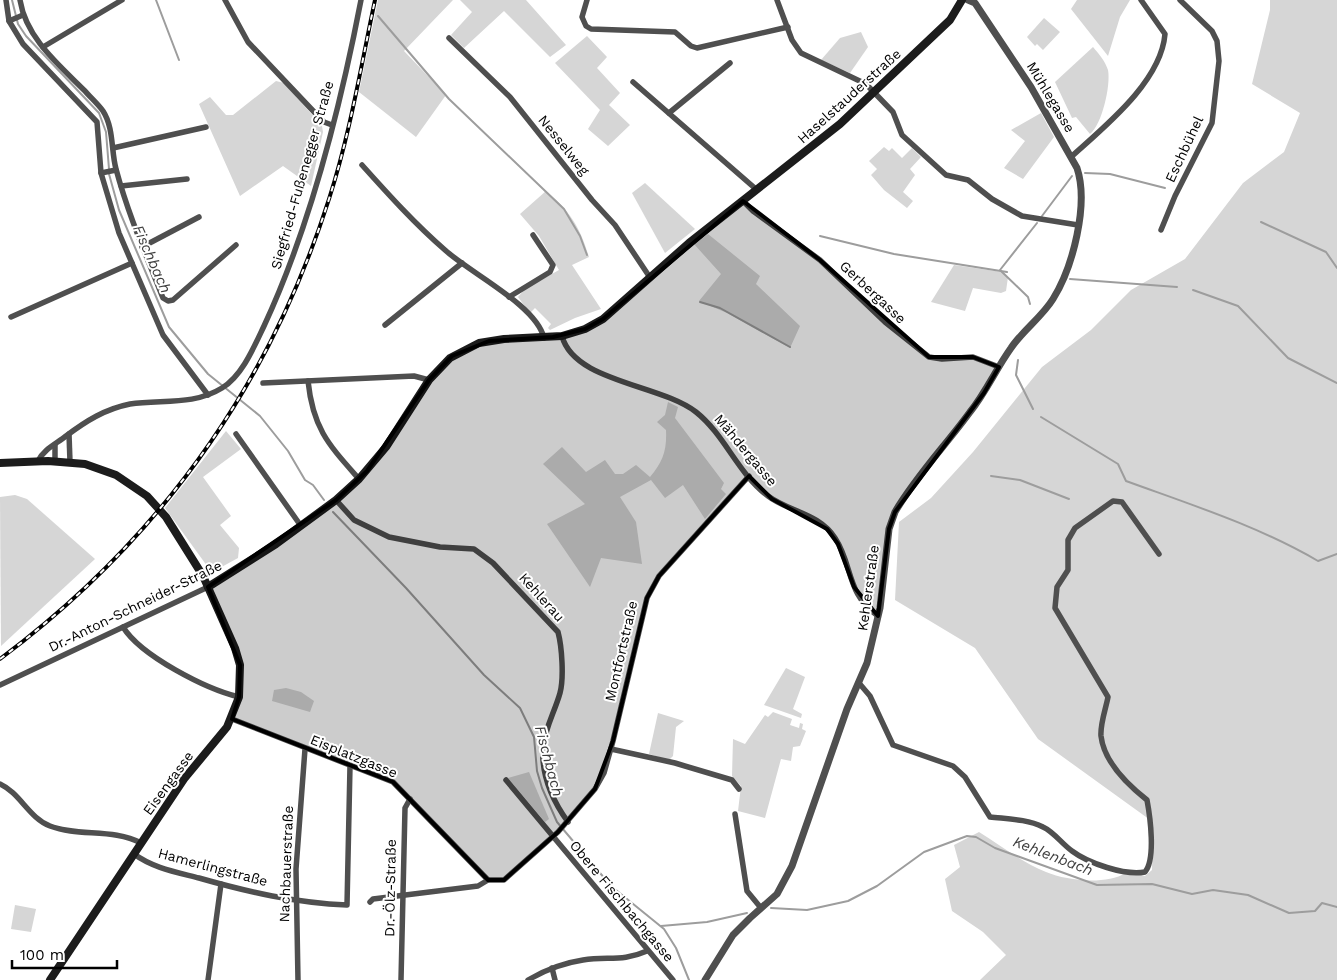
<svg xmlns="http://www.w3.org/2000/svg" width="1337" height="980" viewBox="0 0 1337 980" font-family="'Work Sans',sans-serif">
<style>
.green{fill:#d6d6d6}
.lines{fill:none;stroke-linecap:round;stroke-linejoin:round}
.stream{stroke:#9d9d9d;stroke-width:2}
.minor{stroke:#4f4f4f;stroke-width:5.5}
.tertiary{stroke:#4f4f4f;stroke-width:7}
.secondary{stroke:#1c1c1c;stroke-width:8}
.rail-casing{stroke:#000;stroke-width:4}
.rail{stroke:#fff;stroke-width:2;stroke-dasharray:5.5;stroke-linecap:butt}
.marked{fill:#000;fill-opacity:0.2;stroke:#000;stroke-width:4;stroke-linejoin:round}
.labels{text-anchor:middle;stroke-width:4;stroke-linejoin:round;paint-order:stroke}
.street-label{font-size:14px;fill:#000;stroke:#fff}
.water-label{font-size:15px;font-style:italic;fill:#3e3e3e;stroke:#fff}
</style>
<rect width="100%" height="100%" fill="#fff"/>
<g class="green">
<polygon points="378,0 453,0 404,51 446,95 416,137 359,92"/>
<polygon points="460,0 526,0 566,45 550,57 504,11 464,48 451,35 472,12"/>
<polygon points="1077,0 1130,0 1120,17 1108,56 1071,9"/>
<path d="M1270,0H1337V980H980L1006,955L983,932L952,911L945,879L960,867L954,845L979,832C1000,845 1023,863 1046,872C1068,881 1105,885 1126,873L1145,876L1152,870L1153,822L1038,739L975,648L895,600L899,522L931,498L973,452L1042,367L1091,330L1131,290L1185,259L1243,183L1284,152L1300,113L1252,84L1270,10Z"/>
<polygon points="1044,18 1060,32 1043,50 1037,44 1035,46 1027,37"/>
<polygon points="861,32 868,47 850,73 821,60 840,38"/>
<polygon points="587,36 607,57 597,68 620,93 609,105 630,125 608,146 588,129 600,110 555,63"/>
<path d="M1093,47C1099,54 1105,61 1108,70C1111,85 1102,125 1090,134L1076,117L1072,118L1055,82Z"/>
<polygon points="276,81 284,83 322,126 323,132 311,186 283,166 240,196 199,104 210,97 226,115 233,115"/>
<polygon points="1041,113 1054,137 1023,179 1004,168 1025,141 1011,130"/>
<polygon points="884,147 889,151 892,148 902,158 912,148 921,157 910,169 915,175 903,192 913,201 907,208 884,190 871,175 877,169 869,161"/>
<polygon points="645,183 695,229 665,253 632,193"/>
<path d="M546,191C570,211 580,227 589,257L572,265L601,309L575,318L550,330L548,328L551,324L535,308L530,313L518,297L525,289L559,270L539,236L520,214Z"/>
<polygon points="708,234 760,276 756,284 800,326 790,348 727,313 699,301 721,274 694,244"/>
<polygon points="954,265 1002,272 1008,277 1006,291 1001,293 973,288 965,311 931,302"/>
<path d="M668,402L678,407L675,418L724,483L721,489L726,494L705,519L683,485L665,498L651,480L620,497L636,522L642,564L601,558L590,587L547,524L585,504L543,464L562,447L586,472L605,460L615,474H623L636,465L650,477C663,462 667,450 666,430L657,422L665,415Z"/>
<polygon points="226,431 241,449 203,477 231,516 220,525 239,548 238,558 216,570 210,570 165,508"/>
<polygon points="15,495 27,499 95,559 1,646 0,497"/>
<polygon points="786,668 805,677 793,709 802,714 801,718 764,705"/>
<polygon points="286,688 301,692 314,701 310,712 272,701 274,690"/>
<polygon points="773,712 792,719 790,725 799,728 800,723 803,724 802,729 806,731 800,746 793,747 791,761 781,759 765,818 738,811 741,786 732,776 733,739 745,744 765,715 768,717"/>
<polygon points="658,713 684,721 676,727 673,756 669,760 649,754"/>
<polygon points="529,772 549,819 545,822 508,778"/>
<polygon points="15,905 36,909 31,932 11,929"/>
</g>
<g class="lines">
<g class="stream">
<polyline points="12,0 18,24 26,36 99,113 106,132 109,169"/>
<polyline points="156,0 179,60"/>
<polyline points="378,16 449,99 564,209 580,236 587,255"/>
<polyline points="1085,173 1110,174 1165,188"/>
<polyline points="109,174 119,210 169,327 208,374 260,416 288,451 305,480 313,485 324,500"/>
<polyline points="1042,216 1072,176"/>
<polyline points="1261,222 1326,252 1337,268"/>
<polyline points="820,236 894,254 1007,272"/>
<polyline points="1070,279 1177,287"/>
<polyline points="1193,290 1238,306 1288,358 1337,383"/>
<polyline points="700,302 720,308 790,347"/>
<polyline points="1030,304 1028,297 1000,270 1037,223"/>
<polyline points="1018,360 1016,375 1033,409"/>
<path d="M1041,417L1118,464L1126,481C1192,505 1258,526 1318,561L1337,554"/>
<polyline points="991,476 1020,480 1069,499"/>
<polyline points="333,512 406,588 484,675 520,708 534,737 537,771 542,788 557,822 611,886 664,929 676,948 689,980"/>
<polyline points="771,908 807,910 848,901 877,886 924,852 967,836 976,837 995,848 1097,885 1152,884 1192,894 1213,890 1248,895 1289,913 1315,911 1322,903 1337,907"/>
<polyline points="661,926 707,922 747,913"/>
</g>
<g class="minor">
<polyline points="6,0 9,21 23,44 97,122 101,173 119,233 163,335 208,395"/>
<path d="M20,0C26,38 59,65 85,91C90,97 98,104 103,111C114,128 111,151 116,169C128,214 146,255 163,298L168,301L173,300L236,245"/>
<polyline points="225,0 248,42 317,115 324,122 332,125"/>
<polyline points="587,0 582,17 586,26 591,29 675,32 691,46 697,48 788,27"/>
<polyline points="777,0 792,40 801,53 866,84 893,112 902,135 946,175 968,180 992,199 1022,216 1078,225"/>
<polyline points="9,21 23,15"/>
<polyline points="449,38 510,97 592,200 615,225 649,276"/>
<polyline points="43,47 122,0"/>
<polyline points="633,82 757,190"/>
<polyline points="669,113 730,63"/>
<polyline points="113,148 206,127"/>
<path d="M1071,157C1104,127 1161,82 1165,34L1141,0"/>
<path d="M362,165C388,194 415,224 445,250C470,273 536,305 544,338"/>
<polyline points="101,173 116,170"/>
<polyline points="121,186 187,179"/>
<polyline points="743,201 753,211 820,260 885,322 929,357 942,359 973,357 999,367"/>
<polyline points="1161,230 1175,196 1212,123 1219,61 1217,41 1212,31 1180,0"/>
<polyline points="142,247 199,217"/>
<polyline points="509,297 550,272 553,265 533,235"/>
<polyline points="11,317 132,263"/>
<polyline points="385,325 462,263"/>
<path d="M562,336C574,382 660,384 696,412C725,435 738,474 768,496C789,512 819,513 835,538C853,565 846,594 878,616"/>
<path d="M308,381C313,429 329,445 359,479"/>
<polyline points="263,383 414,376 429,380"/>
<polyline points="69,434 70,462"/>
<polyline points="236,434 301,526"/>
<path d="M38,461C44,449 56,444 66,436C86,421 105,409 130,404C161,399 193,406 222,388C242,376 254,347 264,326C311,225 340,109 361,0"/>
<polyline points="55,461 55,445"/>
<path d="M336,500L354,520L389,537L440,547L474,549L493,563L558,632C562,647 564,678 560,693C555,711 545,728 543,747C541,775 552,800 568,822"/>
<path d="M123,627C141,656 206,689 239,697"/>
<path d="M859,683L870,696L893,745L953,766L965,777L990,817C1007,819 1027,819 1043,827C1054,832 1062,844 1072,851C1088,863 1125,876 1145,872C1156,859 1150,816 1147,800C1128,785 1104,762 1101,736C1100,724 1106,708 1108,697L1055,608L1057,587L1068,570V540L1075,528L1113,501L1122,502L1159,554"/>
<polyline points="0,685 208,587"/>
<polyline points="232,719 393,782 488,880 504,880 558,832 595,789 604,773 613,741 647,598 659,576 749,476"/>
<polyline points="611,749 675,763 732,780 739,789"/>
<polyline points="506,780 673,980"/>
<path d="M0,784C20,793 29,818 50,826C79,837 113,828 141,843"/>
<polyline points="735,814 747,891 761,908"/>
<path d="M134,854C153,868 176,872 199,878C248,892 296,903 347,905L350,766"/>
<polyline points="370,902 373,899 478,886 488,880"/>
<polyline points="552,968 555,980"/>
<polyline points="208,980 221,884"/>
<polyline points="298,980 296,869 305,749"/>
<polyline points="401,980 405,808 410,799"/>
<path d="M528,980C545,970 563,963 583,960C608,956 622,962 647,951"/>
</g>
<path class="tertiary" d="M705,980L733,935L750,918L777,894L792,866L847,709L867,663L880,608L889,529L895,512C916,476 946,445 970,412C986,392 996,369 1011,348C1023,330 1042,317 1053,299C1073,267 1089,204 1077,168L1031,87L975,3L968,0"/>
<g class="secondary">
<polyline points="0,463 48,461 85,464 116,475 147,496 166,517 203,576 235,648 240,665 239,697 227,727 184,779 50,980"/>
<polyline points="208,587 276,544 336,500 359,479 386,447 429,380 450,358 479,343 504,339 562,336 585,329 603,319 689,243 840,124 950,20 962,0"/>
</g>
<g class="rail-casing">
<path id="rail" d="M0,659C158,541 269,387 329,199C350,134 361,66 375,0"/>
</g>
<use href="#rail" class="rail"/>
</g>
<path class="marked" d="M743,201L820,260L929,357H973L999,367L984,393L895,512L889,529L878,616L854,587L838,544L827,529L772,499L749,476L659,576L647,598L613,741L595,789L558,832L504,880H488L393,782L232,719L239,697L240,665L208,587L336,500L367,471L429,380L452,356L489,341L553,337L585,329L603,319Z"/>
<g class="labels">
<g class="street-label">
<text transform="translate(849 96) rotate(-42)" y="5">Haselstauderstraße</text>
<text transform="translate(1051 97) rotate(59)" y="5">Mühlegasse</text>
<text transform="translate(564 145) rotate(51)" y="5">Nesselweg</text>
<text transform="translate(1184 149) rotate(-65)" y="5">Eschbühel</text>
<text transform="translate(302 175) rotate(-74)" y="5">Siegfried-Fußenegger Straße</text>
<text transform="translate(873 292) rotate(43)" y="5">Gerbergasse</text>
<text transform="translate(746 450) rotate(50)" y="5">Mähdergasse</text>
<text transform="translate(868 588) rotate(-82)" y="5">Kehlerstraße</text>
<text transform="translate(542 597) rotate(48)" y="5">Kehlerau</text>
<text transform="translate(135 606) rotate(-26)" y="5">Dr.-Anton-Schneider-Straße</text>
<text transform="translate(621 651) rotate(-77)" y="5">Montfortstraße</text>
<text transform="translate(354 756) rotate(22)" y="5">Eisplatzgasse</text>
<text transform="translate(168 783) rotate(-54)" y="5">Eisengasse</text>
<text transform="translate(286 864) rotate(-88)" y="5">Nachbauerstraße</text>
<text transform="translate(213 867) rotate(15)" y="5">Hamerlingstraße</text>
<text transform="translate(390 888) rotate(-89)" y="5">Dr.-Ölz-Straße</text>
<text transform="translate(622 901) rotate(50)" y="5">Obere Fischbachgasse</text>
</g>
<g class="water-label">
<text transform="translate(152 259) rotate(66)" y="5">Fischbach</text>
<text transform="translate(549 761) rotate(75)" y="5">Fischbach</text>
<text transform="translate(1053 856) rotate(21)" y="5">Kehlenbach</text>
</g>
</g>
<path d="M12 960v8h105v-8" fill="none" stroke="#000000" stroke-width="2.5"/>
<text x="20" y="960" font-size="15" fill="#000000" stroke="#ffffff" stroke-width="4" paint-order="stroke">100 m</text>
</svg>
